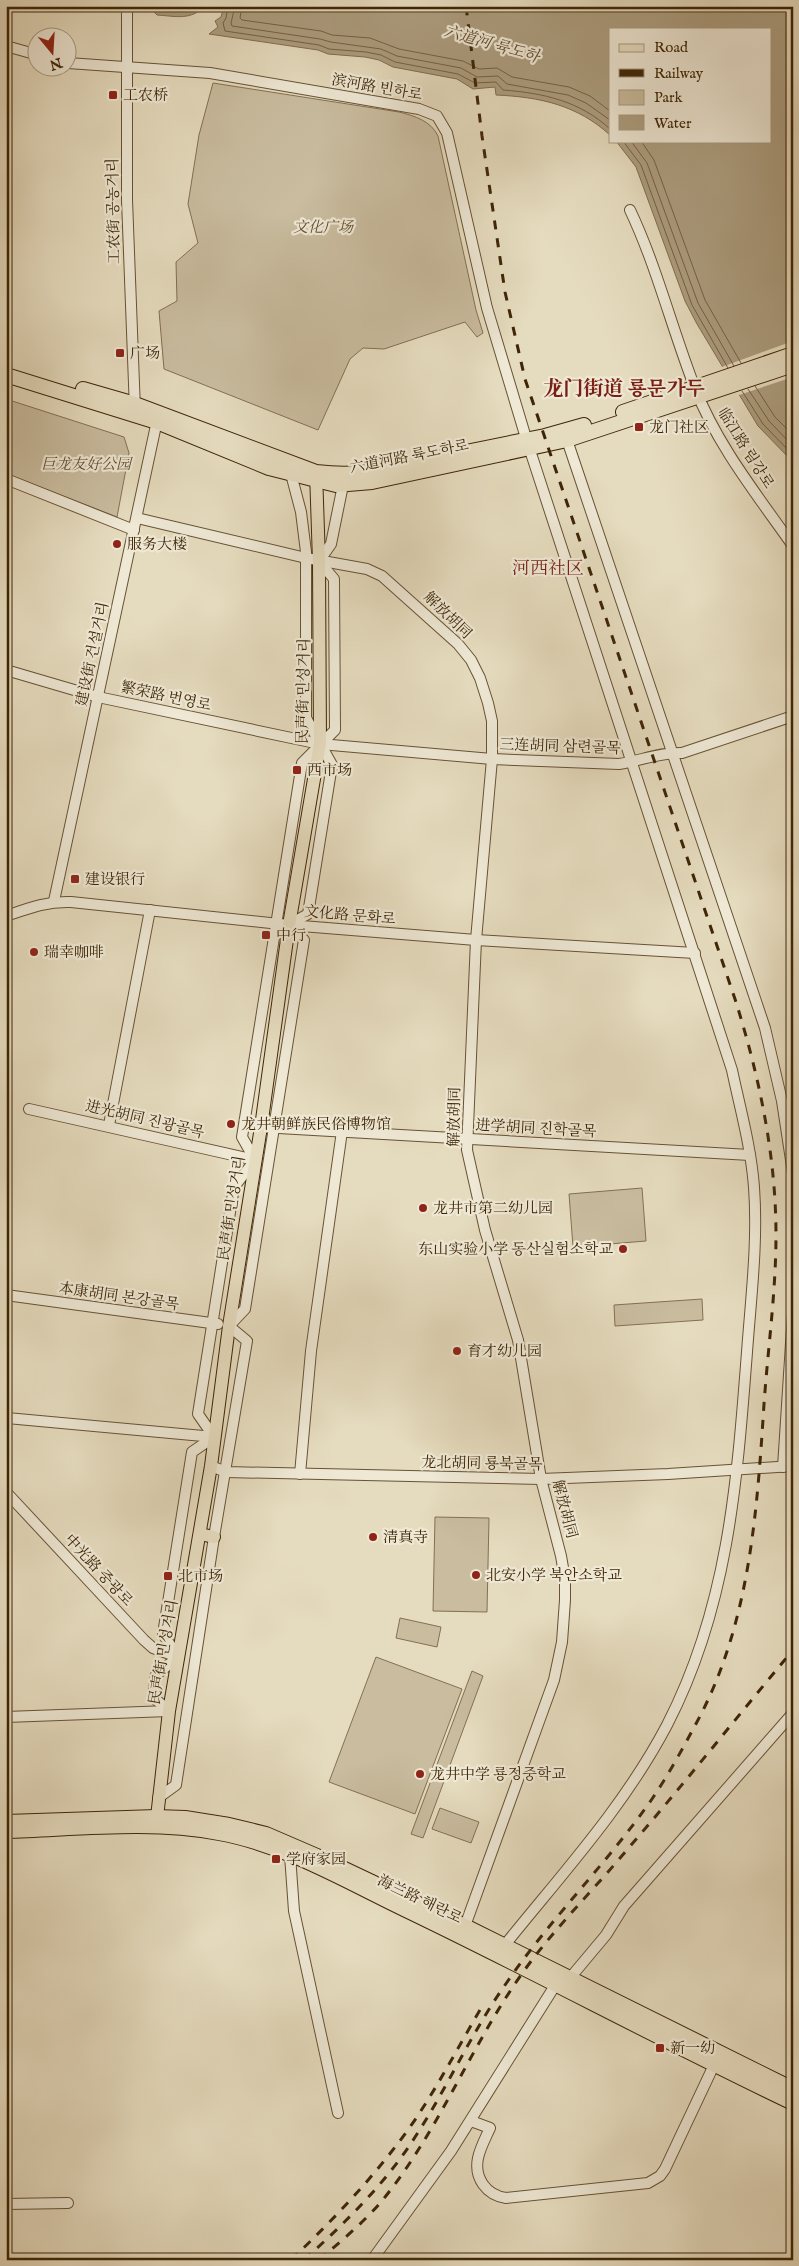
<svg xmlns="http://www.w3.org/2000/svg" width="799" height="2266" viewBox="0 0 799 2266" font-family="'IM FELL English','Noto Serif SC','Noto Serif KR',serif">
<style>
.green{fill:#c9bc9f;stroke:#847052}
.water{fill:#ac9d7f;stroke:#806d4e}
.pier{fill:#e5dbbe}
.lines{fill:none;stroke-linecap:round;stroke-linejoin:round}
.shore{stroke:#756142;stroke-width:1}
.minor-casing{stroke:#685233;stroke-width:12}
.major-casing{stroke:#3e2505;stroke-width:14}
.highway-casing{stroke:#3e2505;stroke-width:16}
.minor{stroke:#eee8d5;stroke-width:10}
.major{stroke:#e5dbbe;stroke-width:12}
.highway{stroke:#e5dbbe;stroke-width:14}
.rail{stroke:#3e2505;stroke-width:3;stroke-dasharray:9 9;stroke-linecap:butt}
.poi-dot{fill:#8f2418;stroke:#eee8d5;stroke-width:2}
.labels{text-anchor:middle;stroke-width:4.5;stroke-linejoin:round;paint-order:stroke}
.street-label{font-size:15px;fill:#3e2505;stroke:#eee8d5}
.poi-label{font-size:15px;fill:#3e2505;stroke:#eee8d5;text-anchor:start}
.park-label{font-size:15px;font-style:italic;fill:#614b2c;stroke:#eee8d5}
.water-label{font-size:16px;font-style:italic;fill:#5f492a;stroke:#eee8d5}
.quarter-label{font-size:18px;fill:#7a1f14;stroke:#eee8d5}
.district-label{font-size:20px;font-weight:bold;fill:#7a1f14;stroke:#eee8d5}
</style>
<rect width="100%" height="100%" fill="#e5dbbe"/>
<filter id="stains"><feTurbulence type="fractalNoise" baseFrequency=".004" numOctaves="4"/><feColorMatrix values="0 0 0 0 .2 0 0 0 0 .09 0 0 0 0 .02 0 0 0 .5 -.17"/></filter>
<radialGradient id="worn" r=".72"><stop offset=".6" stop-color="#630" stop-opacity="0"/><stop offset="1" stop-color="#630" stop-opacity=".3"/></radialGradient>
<g class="green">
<path d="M213,83L399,112C415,116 431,121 438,136L476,310L483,333L477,337L465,322L384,349L363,348L350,359L318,430L164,369L159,311L177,301L176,262L198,243L188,204L199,135Z"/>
<polygon points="6,399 124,437 129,453 117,517 6,474"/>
<polygon points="642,1188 646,1241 573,1247 569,1194"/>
<polygon points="702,1299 703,1320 615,1326 614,1305"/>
<polygon points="435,1517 489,1518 487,1612 433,1611"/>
<polygon points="400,1618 441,1627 437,1647 396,1638"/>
<polygon points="376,1657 462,1689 415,1814 329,1782"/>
<polygon points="472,1671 483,1676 423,1838 411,1834"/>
<polygon points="440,1808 479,1822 471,1843 432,1829"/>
</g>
<g class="water">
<path d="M136,6H204C192,21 174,16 157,15L153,11Z"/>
<path d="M224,6H793V462L758,426L697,324L685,301L636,167L616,141H770V29H610V135C577,105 540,97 496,95L495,87L473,89L457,79L393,67L379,60L365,57L328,54L318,50L209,34L218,27L215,21L221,17Z"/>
</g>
<polygon class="pier" points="793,341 793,377 736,396 719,368"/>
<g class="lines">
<g class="shore">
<path d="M228,6L226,18L223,23L225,31L319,45L329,49L366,52L381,55L395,62L458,74L475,83L496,82L503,90C543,93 580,101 610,129"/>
<polyline points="235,6 231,23 232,26 320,39 331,42 381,49 397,56 461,68 477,77 498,76 507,84 568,95 586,103 610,120"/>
<polyline points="242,6 240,18 242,20 321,31 332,35 370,38 399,49 463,61 479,69 497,68 512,77 569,87 590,96 610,111"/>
<polyline points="623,141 641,165 692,305 728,368"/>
<polyline points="631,141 647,163 698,303 734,366"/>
<polyline points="641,141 654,160 705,300 741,363"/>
<polyline points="755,386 775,417 793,435"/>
<polyline points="748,389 769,421 793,446"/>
<polyline points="742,391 763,424 793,455"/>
</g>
<g class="minor-casing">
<g id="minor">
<polyline points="127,6 127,200 135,410"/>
<polyline points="6,46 38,55"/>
<path d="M68,63L210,73L419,109L437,116L447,133L487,308L526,438L732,1070C740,1108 751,1147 754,1187C758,1242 751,1297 747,1352C737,1483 728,1607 667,1725C624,1807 561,1875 504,1946"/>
<path d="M630,210C657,267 672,329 695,388C717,445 758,496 793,546"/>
<polyline points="567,440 765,1028 782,1101 793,1173"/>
<polyline points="6,479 134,530"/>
<polyline points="137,518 306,558 367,569 382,576 458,644 471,660 480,678 488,703 492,721 492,759 476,940 467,1150 485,1230 518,1340 541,1479 561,1556 565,1579 565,1600 562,1642 554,1680 465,1926"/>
<polyline points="319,561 331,544 343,485"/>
<path d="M6,670L98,697L320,744L492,759L619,764C640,761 660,752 682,753L793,716"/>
<polyline points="54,901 158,416"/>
<path d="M6,916C29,908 47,901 71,902L289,925L476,940L695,953"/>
<polyline points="290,924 308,914 332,765 306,718 306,552 301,512 291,474"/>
<polyline points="29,1109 255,1160"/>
<polyline points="109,1125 150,910"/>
<polyline points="261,1127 750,1155"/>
<polyline points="255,1160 242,1137 302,763 335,730 334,579 319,561"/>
<polyline points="6,1295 218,1324"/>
<polyline points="229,1326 245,1309 304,940 289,925"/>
<polyline points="7,1418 214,1437"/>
<polyline points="214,1437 198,1414 234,1187 255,1160"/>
<polyline points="211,1466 226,1472 541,1479 668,1474 793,1466"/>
<polyline points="783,1467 793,1313"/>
<polyline points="300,1474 311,1351 342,1131"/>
<polyline points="6,1492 144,1640 153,1648 178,1657"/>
<polyline points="178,1657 163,1634 192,1452 214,1437"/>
<polyline points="169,1711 153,1697 156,1675 178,1657"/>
<polyline points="6,1717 169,1711"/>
<polyline points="158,1798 176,1785 214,1537 247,1341 229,1326"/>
<polyline points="290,1855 294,1911 338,2113"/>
<polyline points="570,1978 606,1935 624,1906 793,1713"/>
<path d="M471,2121L490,2128C486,2137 480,2148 478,2158C474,2178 486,2195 506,2198L648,2183L660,2176L665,2169L714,2065"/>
<polyline points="6,2204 68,2203"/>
<polyline points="372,2260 451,2151 556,1984"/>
</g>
</g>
<g class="major-casing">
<g id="major">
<polyline points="200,1534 214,1537"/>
<polyline points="156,1826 169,1711 211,1466 229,1326 261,1127 289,925 320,744 319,561 316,472"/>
</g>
</g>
<g class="highway-casing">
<g id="highway">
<polyline points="6,375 157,422 269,468 336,485 372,482 567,440 793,365"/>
<path d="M83,389L135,404L316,472C334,474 349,475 367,472L545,436L584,425"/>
<polyline points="623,412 793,354"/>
<polyline points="6,1822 156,1817 185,1818 229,1825 266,1834 317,1856 465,1926 793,2089"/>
<path d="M6,1831C76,1829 150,1820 219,1833C286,1845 347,1882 408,1911C537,1973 663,2041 793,2103"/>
</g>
</g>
<use href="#minor" class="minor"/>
<use href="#major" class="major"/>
<use href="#highway" class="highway"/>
<g class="rail">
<path d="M291,2260C334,2219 375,2176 410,2127C436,2090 457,2049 480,2010"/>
<path d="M304,2260C346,2222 387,2182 417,2134C448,2086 471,2034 503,1988C548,1921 606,1865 652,1799C669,1774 684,1746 698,1720C750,1622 757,1512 764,1404C768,1348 776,1291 776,1235C776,1155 759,1075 735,999L525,379L505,292L482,136L466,6"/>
<path d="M319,2260C340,2242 363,2223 381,2202C442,2128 474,2036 532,1960C561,1922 595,1888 626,1851C683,1785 737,1717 793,1650"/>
</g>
</g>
<g class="poi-dot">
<rect x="108" y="90" width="10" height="10" rx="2.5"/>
<rect x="115" y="348" width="10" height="10" rx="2.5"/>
<rect x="634" y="422" width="10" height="10" rx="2.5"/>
<circle cx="117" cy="544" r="5"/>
<rect x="292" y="765" width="10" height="10" rx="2.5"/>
<rect x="70" y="874" width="10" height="10" rx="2.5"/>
<rect x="261" y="930" width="10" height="10" rx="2.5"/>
<circle cx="34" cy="952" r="5"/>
<circle cx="231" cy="1124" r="5"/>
<circle cx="423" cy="1208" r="5"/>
<circle cx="623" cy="1249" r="5"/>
<circle cx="457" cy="1351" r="5"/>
<circle cx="373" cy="1537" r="5"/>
<circle cx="476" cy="1575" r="5"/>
<rect x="163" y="1571" width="10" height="10" rx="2.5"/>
<circle cx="420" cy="1774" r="5"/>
<rect x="271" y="1854" width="10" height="10" rx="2.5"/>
<rect x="655" y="2043" width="10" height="10" rx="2.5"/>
</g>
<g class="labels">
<g class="street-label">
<text transform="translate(377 87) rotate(10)" y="5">滨河路 빈하로</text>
<text transform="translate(113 211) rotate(-91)" y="5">工农街 공농거리</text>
<text transform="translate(746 448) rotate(58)" y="5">临江路 림강로</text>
<text transform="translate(409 456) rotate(-11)" y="5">六道河路 륙도하로</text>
<text transform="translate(448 615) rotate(44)" y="5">解放胡同</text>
<text transform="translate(92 654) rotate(-78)" y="5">建设街 건설거리</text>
<text transform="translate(303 691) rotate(-89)" y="5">民声街 민성거리</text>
<text transform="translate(166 696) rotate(12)" y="5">繁荣路 번영로</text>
<text transform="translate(560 746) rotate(2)" y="5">三连胡同 삼련골목</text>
<text transform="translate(350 915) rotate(5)" y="5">文化路 문화로</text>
<text transform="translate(454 1117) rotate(-89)" y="5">解放胡同</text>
<text transform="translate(145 1119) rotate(13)" y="5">进光胡同 진광골목</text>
<text transform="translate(536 1128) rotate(3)" y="5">进学胡同 진학골목</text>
<text transform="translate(231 1208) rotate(-81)" y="5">民声街 민성거리</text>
<text transform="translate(119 1296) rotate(8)" y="5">本康胡同 본강골목</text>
<text transform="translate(482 1463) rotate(1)" y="5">龙北胡同 룡북골목</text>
<text transform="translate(565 1509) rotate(75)" y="5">解放胡同</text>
<text transform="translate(99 1570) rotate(47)" y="5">中光路 중광로</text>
<text transform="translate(163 1652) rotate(-80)" y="5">民声街 민성거리</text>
<text transform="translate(420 1899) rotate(26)" y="5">海兰路 해란로</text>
</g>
<g class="poi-label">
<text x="123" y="100">工农桥</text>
<text x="130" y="358">广场</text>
<text x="649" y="432">龙门社区</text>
<text x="127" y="549">服务大楼</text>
<text x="307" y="775">西市场</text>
<text x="85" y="884">建设银行</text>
<text x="276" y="940">中行</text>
<text x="44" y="957">瑞幸咖啡</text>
<text x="241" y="1129">龙井朝鲜族民俗博物馆</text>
<text x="433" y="1213">龙井市第二幼儿园</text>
<text x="613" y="1254" text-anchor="end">东山实验小学 동산실험소학교</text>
<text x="467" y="1356">育才幼儿园</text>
<text x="383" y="1542">清真寺</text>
<text x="486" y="1580">北安小学 북안소학교</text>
<text x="178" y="1581">北市场</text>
<text x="430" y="1779">龙井中学 룡정중학교</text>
<text x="286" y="1864">学府家园</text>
<text x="670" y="2053">新一幼</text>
</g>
<g class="park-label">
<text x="323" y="232">文化广场</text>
<text x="86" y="469">巨龙友好公园</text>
</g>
<g class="water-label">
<text transform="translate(492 43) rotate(16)" y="6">六道河 륙도하</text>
</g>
<g class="quarter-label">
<text x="548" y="574">河西社区</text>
</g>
<g class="district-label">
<text x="624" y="395">龙门街道 룡문가두</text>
</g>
</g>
<rect width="799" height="2266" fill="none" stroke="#e5dbbe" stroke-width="25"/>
<rect x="8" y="8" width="784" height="2251" fill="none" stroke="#3e2505" stroke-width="2.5"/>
<rect x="12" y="12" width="774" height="2241" fill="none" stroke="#3e2505"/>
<rect x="609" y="28" width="162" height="115" fill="#eee8d5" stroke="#a89a82"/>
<rect x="619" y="44" width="25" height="8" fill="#e5dbbe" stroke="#a89a82"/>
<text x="654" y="52" font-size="15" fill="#3e2505">Road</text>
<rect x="619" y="69" width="25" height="8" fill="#3e2505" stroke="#a89a82"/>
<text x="654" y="78" font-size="15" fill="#3e2505">Railway</text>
<rect x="619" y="90" width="25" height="15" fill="#c9bc9f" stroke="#a89a82"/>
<text x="654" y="102" font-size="15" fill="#3e2505">Park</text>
<rect x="619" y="115" width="25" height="15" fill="#ac9d7f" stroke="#a89a82"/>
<text x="654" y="128" font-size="15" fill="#3e2505">Water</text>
<g transform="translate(52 52) rotate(162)"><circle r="24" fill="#eee8d5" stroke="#a89a82"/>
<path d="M0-4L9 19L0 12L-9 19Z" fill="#8f2418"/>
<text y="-8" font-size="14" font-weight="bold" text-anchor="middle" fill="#3e2505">N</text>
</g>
<rect width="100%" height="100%" filter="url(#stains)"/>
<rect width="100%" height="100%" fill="url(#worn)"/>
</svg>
